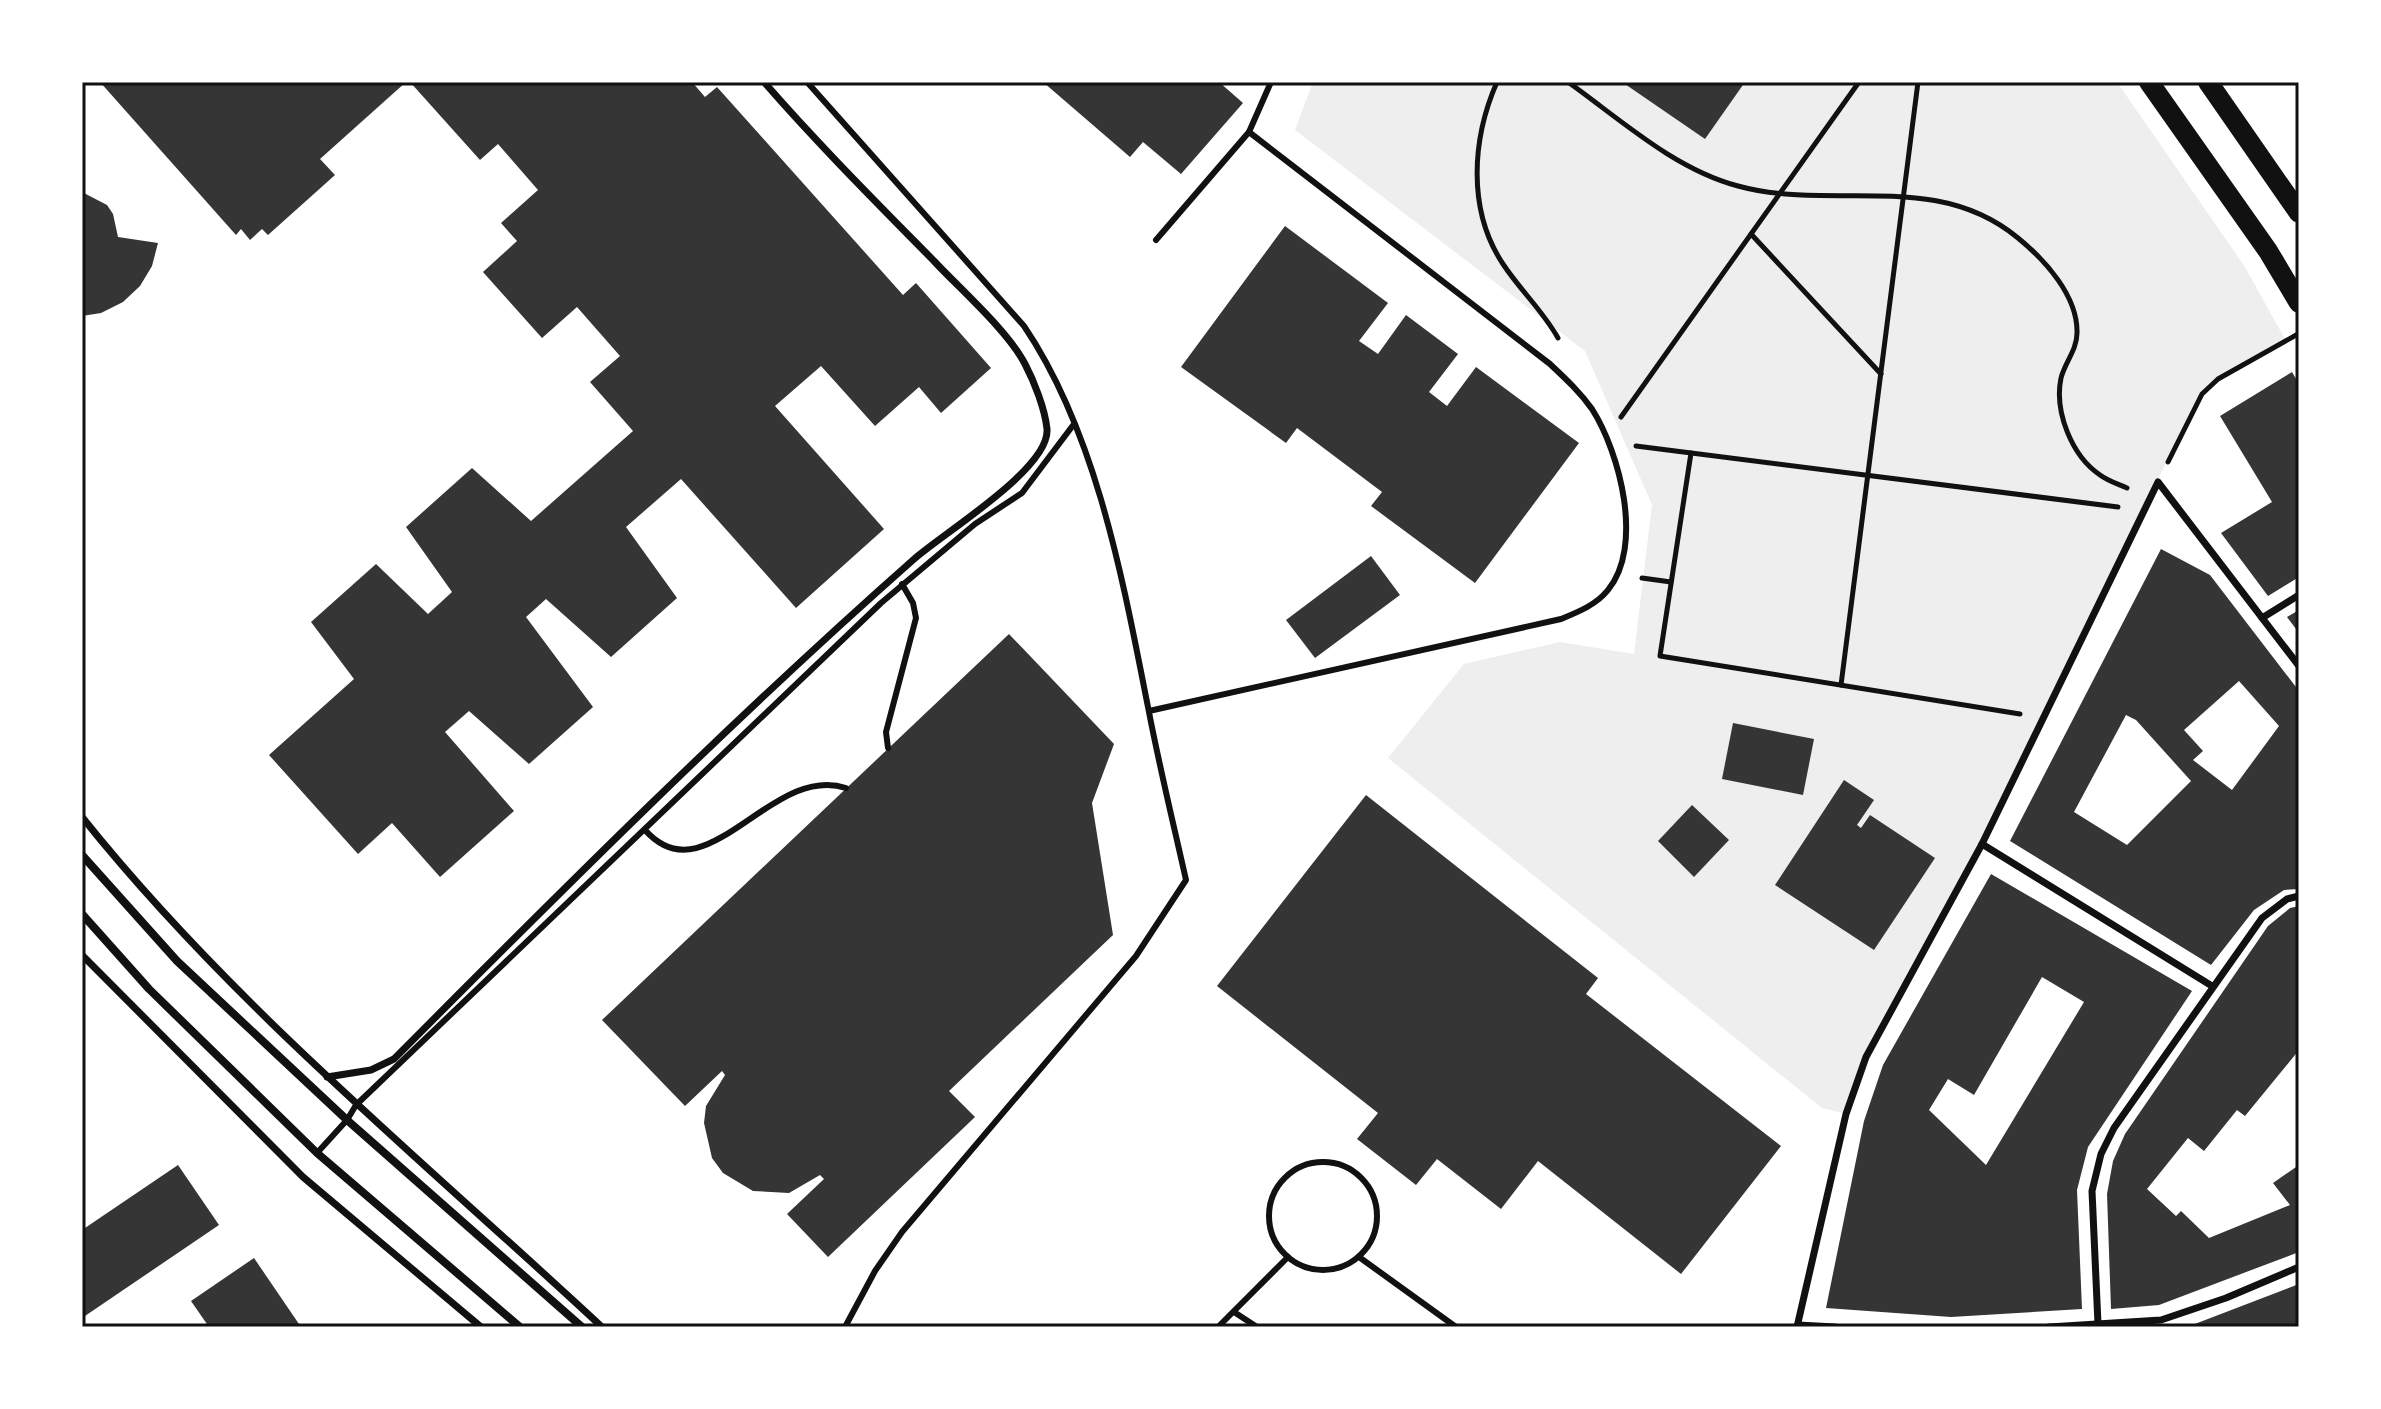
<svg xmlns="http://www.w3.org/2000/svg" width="2381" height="1409" viewBox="0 0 2381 1409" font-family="Mulish,sans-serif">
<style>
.green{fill:#eee}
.building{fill:#353535;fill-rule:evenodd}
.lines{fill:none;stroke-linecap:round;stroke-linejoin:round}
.path{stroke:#111;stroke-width:5}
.service{stroke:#111;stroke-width:6}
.pedestrian{stroke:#111;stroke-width:7}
.minor{stroke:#111;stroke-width:8}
.primary{stroke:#111;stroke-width:20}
.neatline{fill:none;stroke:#111;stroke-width:3}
</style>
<rect width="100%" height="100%" fill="#fff"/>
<path class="green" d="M1313,82H2117L2245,267L2286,341C2251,360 2214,377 2191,411L1982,844L1866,1057L1846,1114L1822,1108L1388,758L1464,664L1560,642L1634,654L1652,505L1585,351L1295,130Z"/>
<g class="building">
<polygon points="100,82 406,82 320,159 335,175 268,235 262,229 250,240 241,229 236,235"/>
<polygon points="410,82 692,82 705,97 717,87 903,295 916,283 991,368 941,413 919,387 875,426 821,366 775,406 884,529 796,608 681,479 626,527 677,598 611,657 546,599 526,617 593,707 529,764 469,711 445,732 514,811 440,877 392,823 358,854 269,755 354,679 311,622 376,564 428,614 452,592 406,527 472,468 531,521 633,431 590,382 620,356 577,307 542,338 483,272 517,241 501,223 538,190 498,144 480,160"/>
<polygon points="1043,82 1219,82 1243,103 1181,174 1143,142 1130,157"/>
<polygon points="1622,82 1745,82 1705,139"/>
<polygon points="82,192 107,205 113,214 118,237 158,243 152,266 140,286 123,302 101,313 82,316"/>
<polygon points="1285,226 1388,303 1359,341 1378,354 1406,315 1458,354 1429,392 1447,406 1476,367 1579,443 1475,583 1371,506 1382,492 1297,428 1286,443 1181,367"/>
<polygon points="2292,372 2299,384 2299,577 2268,596 2221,533 2272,502 2220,416"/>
<path d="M2161,549L2210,575L2299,691V889L2284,890L2254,910L2211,965L2010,841ZM2239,681L2279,726L2232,790L2193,760L2203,751L2184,730ZM2126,715L2136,720L2191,781L2127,845L2074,812Z"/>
<polygon points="1371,556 1400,595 1315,658 1286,620"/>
<polygon points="2299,610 2299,633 2287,617"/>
<polygon points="1009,634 1114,744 1092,803 1113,935 949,1091 975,1117 828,1257 787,1214 824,1179 820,1175 789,1193 753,1191 723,1173 712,1158 704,1123 706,1106 725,1075 722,1071 685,1106 602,1020"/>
<polygon points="1733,723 1814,739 1803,795 1722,779"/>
<polygon points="1844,780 1874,800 1857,825 1861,828 1870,815 1935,858 1874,950 1775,885"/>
<polygon points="1366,795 1598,978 1586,994 1781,1146 1681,1274 1538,1161 1501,1209 1437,1159 1416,1185 1357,1139 1378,1113 1217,986"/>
<polygon points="1692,805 1729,840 1694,877 1658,841"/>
<path d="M1991,874L2192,991L2088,1147L2077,1190L2082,1309L1951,1317L1826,1308L1864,1121L1883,1065ZM2042,977L2084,1002L1986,1165L1929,1110L1948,1079L1974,1095Z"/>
<polygon points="2299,906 2299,1050 2245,1116 2237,1110 2204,1151 2188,1138 2147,1189 2176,1216 2181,1211 2209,1238 2290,1205 2273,1183 2299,1165 2299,1252 2159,1305 2111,1309 2107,1194 2113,1161 2125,1134 2268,926 2290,908"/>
<polygon points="178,1165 219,1225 82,1318 82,1230"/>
<polygon points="254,1258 301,1327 209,1327 191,1301"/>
<polygon points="2299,1284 2299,1327 2187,1327"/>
</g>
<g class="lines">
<g class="path">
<path d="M1497,82C1472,139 1467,210 1503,264C1520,290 1543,311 1558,338"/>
<path d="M1568,82C1620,119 1674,169 1738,186C1832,212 1935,169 2018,238C2045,260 2078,296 2077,333C2077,350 2065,362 2061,378C2054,412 2072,456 2100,475C2108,481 2118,484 2127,488"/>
<polyline points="1751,234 1881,374"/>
<polyline points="1621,417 1859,82"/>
<polyline points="1636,446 2118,507"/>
<polyline points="1691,453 1660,656 2020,714"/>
<polyline points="2168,462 2202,394 2218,379 2298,334"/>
<polyline points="1642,578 1671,582"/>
<polyline points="1841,685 1918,82"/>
</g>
<g class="service">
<path d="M807,82L1024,326C1097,434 1123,581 1148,707C1159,765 1173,822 1186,880L1136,956L902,1232L875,1271L845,1327"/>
<polyline points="1156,240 1249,132"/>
<path d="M1149,711L1561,619C1578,612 1596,605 1608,590C1644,546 1620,453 1592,409C1580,392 1566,379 1550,364L1249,132L1271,82"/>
<polyline points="888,748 886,732 916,618 913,603 902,584"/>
<path d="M645,830C706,899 771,763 846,788"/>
<polyline points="317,1153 347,1120 356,1105 881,603 975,524 1022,493 1074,424"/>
<circle cx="1323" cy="1216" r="54"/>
<polyline points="1359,1257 1456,1327"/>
<polyline points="1234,1312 1257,1327"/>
<polyline points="1218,1327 1288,1257"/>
</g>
<g class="pedestrian">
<polyline points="2262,618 2299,595"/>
<path d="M82,817C233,1006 426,1163 602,1327"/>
<polyline points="1982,844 2212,986"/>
<polyline points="82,955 303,1177 481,1327"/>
<path d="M327,1077L371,1070L394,1059C563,889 733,719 913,560C943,533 1050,469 1047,429C1045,409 1034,381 1025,364C1008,331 960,289 934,261C876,202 818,144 764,82"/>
<polyline points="2098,1324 2092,1191 2101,1154 2114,1128 2262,918 2287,899 2299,896"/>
<polyline points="1798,1325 1835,1327"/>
<polyline points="1797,1327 1846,1114 1866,1057 1982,844 2158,482 2299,666"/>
<polyline points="2049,1327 2161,1320 2226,1298 2299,1267"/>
</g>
<g class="minor">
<polyline points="82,855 177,961 347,1120 582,1327"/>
<polyline points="82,914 149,989 317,1153 520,1327"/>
</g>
<g class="primary">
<polyline points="2149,82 2268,251 2299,303"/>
<polyline points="2208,82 2299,213"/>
</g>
</g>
<rect width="2381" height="1409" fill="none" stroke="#ffffff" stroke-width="168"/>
<rect x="84" y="84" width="2213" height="1241" class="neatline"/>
</svg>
